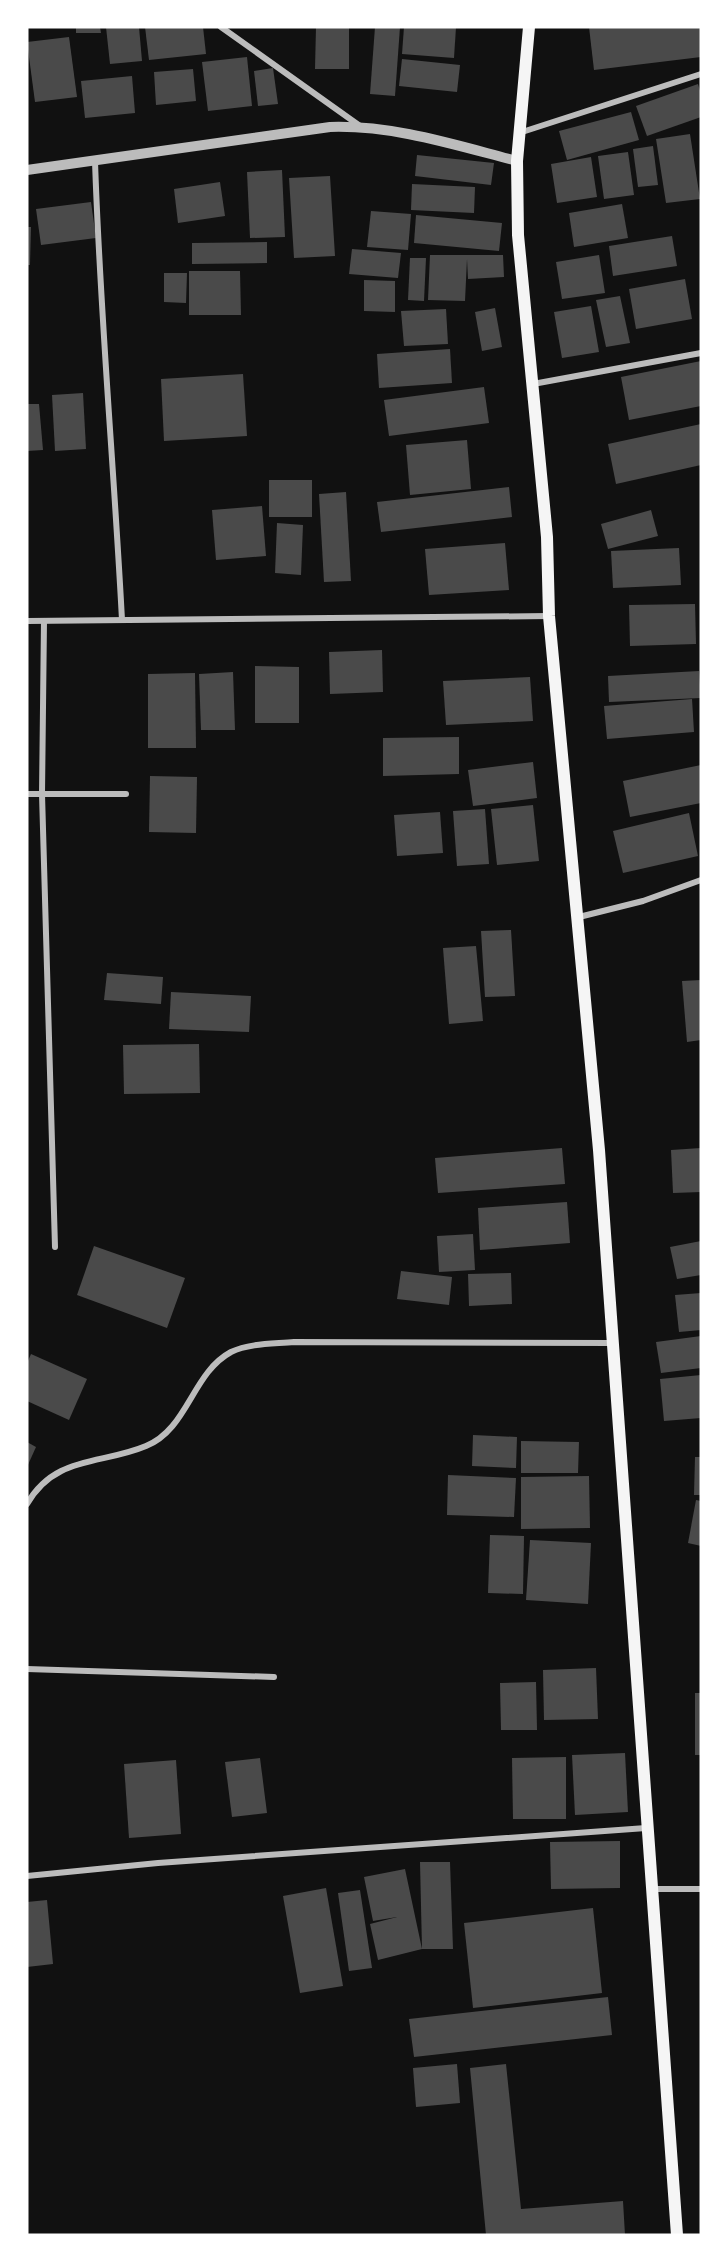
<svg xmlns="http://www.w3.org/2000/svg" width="728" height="2262" viewBox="0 0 728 2262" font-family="'DM Sans',sans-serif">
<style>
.building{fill:#4a4a4a}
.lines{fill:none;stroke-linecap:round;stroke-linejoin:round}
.minor{stroke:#bcbcbc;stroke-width:6}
.tertiary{stroke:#bcbcbc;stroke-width:10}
.secondary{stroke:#f5f5f5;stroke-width:12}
</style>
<rect width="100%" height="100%" fill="#111"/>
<g class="building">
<polygon points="76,27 100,27 101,33 76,33"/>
<polygon points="106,27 139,27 142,61 110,64"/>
<polygon points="145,27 203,27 206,54 149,60"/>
<polygon points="316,27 349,27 349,69 315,69"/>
<polygon points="375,27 400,27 395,96 370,94"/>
<polygon points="404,27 456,27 454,58 402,54"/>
<polygon points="589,27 701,27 701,57 594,70"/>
<polygon points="69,37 77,97 35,102 27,42"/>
<polygon points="247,57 252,106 208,111 202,62"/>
<polygon points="402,59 460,65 457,92 399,86"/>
<polygon points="273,68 278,104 258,106 254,71"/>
<polygon points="193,69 196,101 156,105 154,72"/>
<polygon points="132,76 135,113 85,118 81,81"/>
<polygon points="698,84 701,94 701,117 647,136 636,106"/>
<polygon points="631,112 639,140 567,160 559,131"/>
<polygon points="690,134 700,199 666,203 656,139"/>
<polygon points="653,146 658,185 638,187 633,149"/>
<polygon points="628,152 634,195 604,199 598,156"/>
<polygon points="417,155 494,163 491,185 415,176"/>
<polygon points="591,157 597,197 557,203 551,164"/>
<polygon points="282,170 285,237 250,238 247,172"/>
<polygon points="330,176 335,256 294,258 289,178"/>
<polygon points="220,182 225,216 178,223 174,189"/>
<polygon points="412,184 475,187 474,213 411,210"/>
<polygon points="91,202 96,238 41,245 36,209"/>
<polygon points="622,204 628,238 574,247 569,213"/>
<polygon points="371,211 411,214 408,250 367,247"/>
<polygon points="416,215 502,223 499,251 414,243"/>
<polygon points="27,227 31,227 30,265 27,265"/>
<polygon points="672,236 677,266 613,276 609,246"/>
<polygon points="267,242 267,263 192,264 192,243"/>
<polygon points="352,249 401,253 398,278 349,274"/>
<polygon points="430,255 503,255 504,277 468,279 467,259 465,301 428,300"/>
<polygon points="599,255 605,293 562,299 556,262"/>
<polygon points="410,258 426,258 424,301 408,300"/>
<polygon points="189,271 240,271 241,315 189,315"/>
<polygon points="164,273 187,273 186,303 164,302"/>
<polygon points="685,279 692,319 636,329 629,289"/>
<polygon points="364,280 395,281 395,312 364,311"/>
<polygon points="620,296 630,343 606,347 596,300"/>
<polygon points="591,306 599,352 562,358 554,312"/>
<polygon points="495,308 502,347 482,351 475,312"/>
<polygon points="446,309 448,344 404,346 401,311"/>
<polygon points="450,349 452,383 379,388 377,354"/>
<polygon points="701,361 701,406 629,420 621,377"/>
<polygon points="243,374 247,436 164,441 161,379"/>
<polygon points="484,387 489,423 389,436 384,400"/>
<polygon points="83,393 86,449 55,451 52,395"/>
<polygon points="27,404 39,404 43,450 27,451"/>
<polygon points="701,424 701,465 616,484 608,444"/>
<polygon points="467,440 471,489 410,495 406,445"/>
<rect x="269" y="480" width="43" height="37"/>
<polygon points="509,487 512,517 381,532 377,502"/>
<polygon points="346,492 351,581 324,582 319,494"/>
<polygon points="262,506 266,556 216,560 212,510"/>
<polygon points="651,510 658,536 608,549 601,524"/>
<polygon points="277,523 303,525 301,575 275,573"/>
<polygon points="505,543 509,590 429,595 425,549"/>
<polygon points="679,548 681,585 613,588 611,551"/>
<polygon points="695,604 696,644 630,646 629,605"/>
<polygon points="382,650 383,692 330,694 329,652"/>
<polygon points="255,666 299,667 299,723 255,723"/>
<polygon points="699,671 701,698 609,702 608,676"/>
<polygon points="233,672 235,730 201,730 199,674"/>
<polygon points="195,673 196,748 148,748 148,674"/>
<polygon points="530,677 533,721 446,725 443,681"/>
<polygon points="692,699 694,732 607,739 604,706"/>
<polygon points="459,737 459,774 383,776 383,738"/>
<polygon points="533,762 537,798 473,806 468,770"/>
<polygon points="701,765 701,803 630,817 623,781"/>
<polygon points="150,776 197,777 196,833 149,832"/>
<polygon points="533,805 539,861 497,865 491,809"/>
<polygon points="485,809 489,864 457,866 453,811"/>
<polygon points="440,812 443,853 397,856 394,815"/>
<polygon points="689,813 698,856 623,873 613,831"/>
<polygon points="511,930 515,996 485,997 481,931"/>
<polygon points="476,946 483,1021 449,1024 443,948"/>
<polygon points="107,973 163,977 161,1004 104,1000"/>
<polygon points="701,980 701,1040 687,1042 682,981"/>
<polygon points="171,992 251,996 249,1032 169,1029"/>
<polygon points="199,1044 200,1093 124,1094 123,1045"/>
<polygon points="562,1148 565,1184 438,1193 435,1158"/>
<polygon points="701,1148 701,1192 673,1193 671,1150"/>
<polygon points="567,1202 570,1243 480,1250 478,1208"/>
<polygon points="473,1234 475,1270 439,1272 437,1236"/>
<polygon points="701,1241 701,1275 677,1279 670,1247"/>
<polygon points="94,1246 185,1278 167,1328 77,1295"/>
<polygon points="401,1271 452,1277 449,1305 397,1299"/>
<polygon points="511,1273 512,1304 469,1306 468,1274"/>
<polygon points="701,1293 701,1330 679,1332 675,1295"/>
<polygon points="701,1336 701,1368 661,1373 656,1342"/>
<polygon points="31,1354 87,1379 69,1420 27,1401 27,1363"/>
<polygon points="701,1375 701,1418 664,1421 660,1379"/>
<polygon points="473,1435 517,1437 516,1468 472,1466"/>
<polygon points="521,1441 579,1442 578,1473 521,1473"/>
<polygon points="27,1442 36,1447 27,1467"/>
<polygon points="695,1457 701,1457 701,1495 694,1495"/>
<polygon points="448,1475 516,1478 514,1517 447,1515"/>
<polygon points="589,1476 590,1528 521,1529 521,1477"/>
<polygon points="696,1500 701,1501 701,1546 688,1543"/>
<polygon points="490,1535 524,1536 523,1594 488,1593"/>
<polygon points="530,1540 591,1543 588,1604 526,1600"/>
<polygon points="596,1668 598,1719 544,1720 543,1670"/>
<polygon points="536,1682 537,1730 501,1730 500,1683"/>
<rect x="695" y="1693" width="6" height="62"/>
<polygon points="625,1753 628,1812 575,1815 572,1755"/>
<polygon points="566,1757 566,1819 513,1819 512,1758"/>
<polygon points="260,1758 267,1813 232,1817 225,1762"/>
<polygon points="176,1760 181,1834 129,1838 124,1764"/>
<polygon points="620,1841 620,1888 551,1889 550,1842"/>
<polygon points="420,1862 450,1862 453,1949 422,1949"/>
<polygon points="405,1869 422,1949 378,1960 370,1924 397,1917 373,1921 364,1877"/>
<polygon points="326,1888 343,1986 300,1993 283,1896"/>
<polygon points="360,1890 372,1968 349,1971 338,1893"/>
<polygon points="47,1900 53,1964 27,1967 27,1902"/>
<polygon points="593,1908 602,1993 473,2008 464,1923"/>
<polygon points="608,1997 612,2035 414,2057 409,2019"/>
<polygon points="457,2064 460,2103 416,2107 413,2068"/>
<polygon points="506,2064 521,2209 623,2201 625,2235 486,2235 470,2068"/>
</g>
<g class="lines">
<g class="minor">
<polyline points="221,27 360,126"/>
<polyline points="519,133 701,74"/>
<path d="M95,161C100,314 114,467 122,620"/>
<polyline points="533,384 701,353"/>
<polyline points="27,621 549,616"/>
<polyline points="44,621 42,794 55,1247"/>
<polyline points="27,794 126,794"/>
<polyline points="579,917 643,901 701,880"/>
<path d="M27,1504C55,1455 101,1465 146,1446C188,1429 192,1373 231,1352C250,1343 274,1344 294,1342L613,1343"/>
<polyline points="27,1669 274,1677"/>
<polyline points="27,1876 158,1863 646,1828"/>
<polyline points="653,1889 701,1889"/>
</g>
<path class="tertiary" d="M27,170L330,127C394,125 455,145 517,161"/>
<polyline class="secondary" points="529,27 517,161 518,235 547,537 549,616 599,1150 677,2235"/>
</g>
<rect width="728" height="2262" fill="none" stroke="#ffffff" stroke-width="57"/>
</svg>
